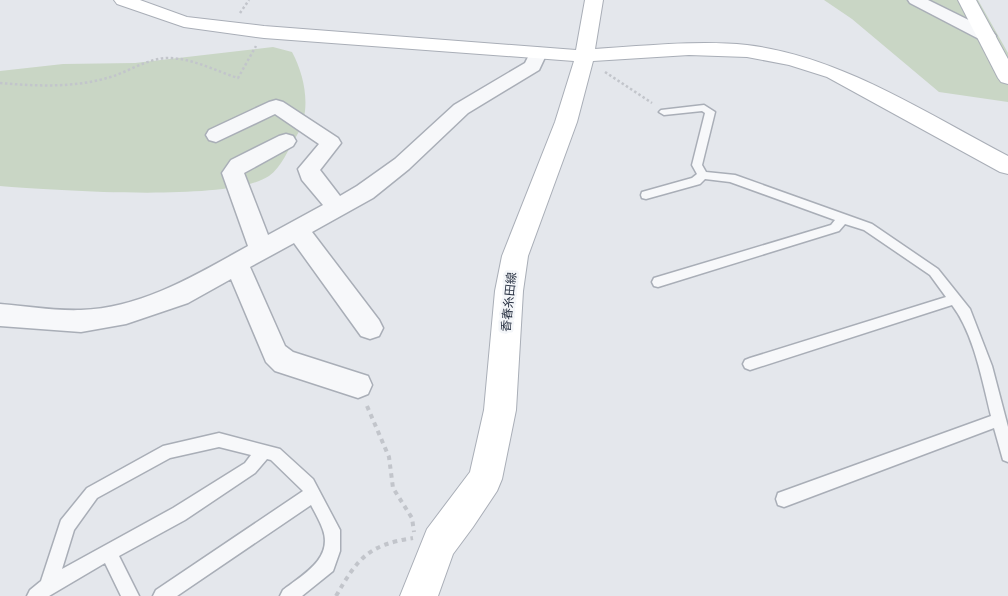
<svg xmlns="http://www.w3.org/2000/svg" width="1008" height="596" viewBox="0 0 1008 596" font-family="'Roboto Condensed','Noto Sans JP',sans-serif">
<style>
.green{fill:#c9d6c5}
.lines{fill:none;stroke-linecap:round;stroke-linejoin:round}
.lane-casing{stroke:#a9aeb7;stroke-width:3}
.street-casing{stroke:#a9aeb7;stroke-width:3}
.secondary-casing{stroke:#a9aeb7;stroke-width:2}
.path-far1{stroke:#c2c5cb;stroke-width:2.5;stroke-dasharray:2.5 2.5;stroke-linecap:butt}
.path{stroke:#c2c5cb;stroke-width:4;stroke-dasharray:4.5 4.5;stroke-linecap:butt}
.lane{fill:#f7f8fa;fill-rule:evenodd}
.street{fill:#f7f8fa;fill-rule:evenodd}
.secondary{fill:#fff;fill-rule:evenodd}
.labels{text-anchor:middle;stroke-width:5;stroke-linejoin:round;paint-order:stroke}
.street-label{font-size:12px;fill:#2b3445;stroke:#f4f6f9}
</style>
<rect width="100%" height="100%" fill="#e4e7ec"/>
<g class="green">
<polygon points="824,0 978,0 1008,53 1008,102 939,92 852,19"/>
<path d="M273,47L292,52C305,76 312,111 297,135C289,148 281,168 269,176C229,203 53,190 0,186V71L63,64L135,63Z"/>
</g>
<g class="lines">
<g class="lane-casing">
<g id="lane">
<path d="M704,105L715,112L702,165L706,172L735,175L872,224L938,269L970,309L992,366L1008,427V462L1003,460L994,428L784,507L778,505L776,499L778,493L991,416C982,380 974,334 952,305L750,370L745,368L743,364L745,360L750,358L946,297L930,275L864,230L845,224L839,231L658,287L654,286L652,282L654,278L831,225L835,220L730,182L705,179L700,184L646,199L642,198L641,195L642,192L692,178L697,174L692,165L705,113L702,111L664,115L659,112L661,110Z"/>
<path d="M219,433L280,449L313,479L340,530V551L333,571L302,596H280L283,590C302,575 333,559 323,530C320,521 315,513 311,505L177,596H153L156,590L303,491L271,460L267,459L255,473L185,520L119,556L139,596H121L105,563L49,596H27L30,590L41,581L61,520L87,488L163,446ZM219,447L251,455L245,463L173,508L62,569L74,530L97,498L170,458Z"/>
</g>
</g>
<g class="street-casing">
<g id="street">
<polygon points="908,0 928,0 993,32 996,36 993,40 981,40 910,3"/>
<path d="M538,48L544,49L547,53L539,70L468,113L409,169L373,198L312,232L379,320L383,328L379,336L370,339L361,336L294,243L250,267L285,346L293,352L368,376L372,385L368,394L358,398L275,371L266,362L231,279L188,303L126,324L81,332L0,326V304C26,306 54,311 81,310C142,308 196,275 248,246L222,173L231,160L279,136L286,134L293,136L296,141L293,146L244,173L268,235L323,205L302,180L298,169L319,144L275,114L216,142L209,140L206,135L209,130L269,102L276,100L283,102L338,138L341,143L320,170L340,196L357,186L395,159L454,105L525,63L532,49Z"/>
</g>
</g>
<g class="secondary-casing">
<g id="secondary">
<path d="M114,0H140L187,17L264,26L576,50L585,0H603L595,49C645,46 697,40 747,45C840,56 926,113 1008,156V174L1000,172L827,77L789,65L747,57L689,55L593,61L577,122L528,256L523,291L516,410L502,479L497,491L473,527L453,554L438,596H400L427,529L470,472L484,410L495,291L502,256L555,122L574,61L264,38L184,27L117,4Z"/>
<polygon points="958,0 976,0 1008,59 1008,84 1001,82 998,78"/>
</g>
</g>
<g class="path-far1">
<polyline points="240,13 249,0"/>
<polyline points="605,72 652,103"/>
<path d="M0,83C35,86 72,88 107,78C127,73 147,58 168,58C192,58 216,71 238,78L256,46"/>
</g>
<g class="path">
<polyline points="367,406 389,457 393,488 412,518 414,532"/>
<path d="M336,596C358,558 368,545 413,538"/>
</g>
<use href="#lane" class="lane"/>
<use href="#street" class="street"/>
<use href="#secondary" class="secondary"/>
</g>
<g class="labels">
<g class="street-label">
<text transform="translate(509 302) rotate(-84)" y="4">香春糸田線</text>
</g>
</g>
</svg>
